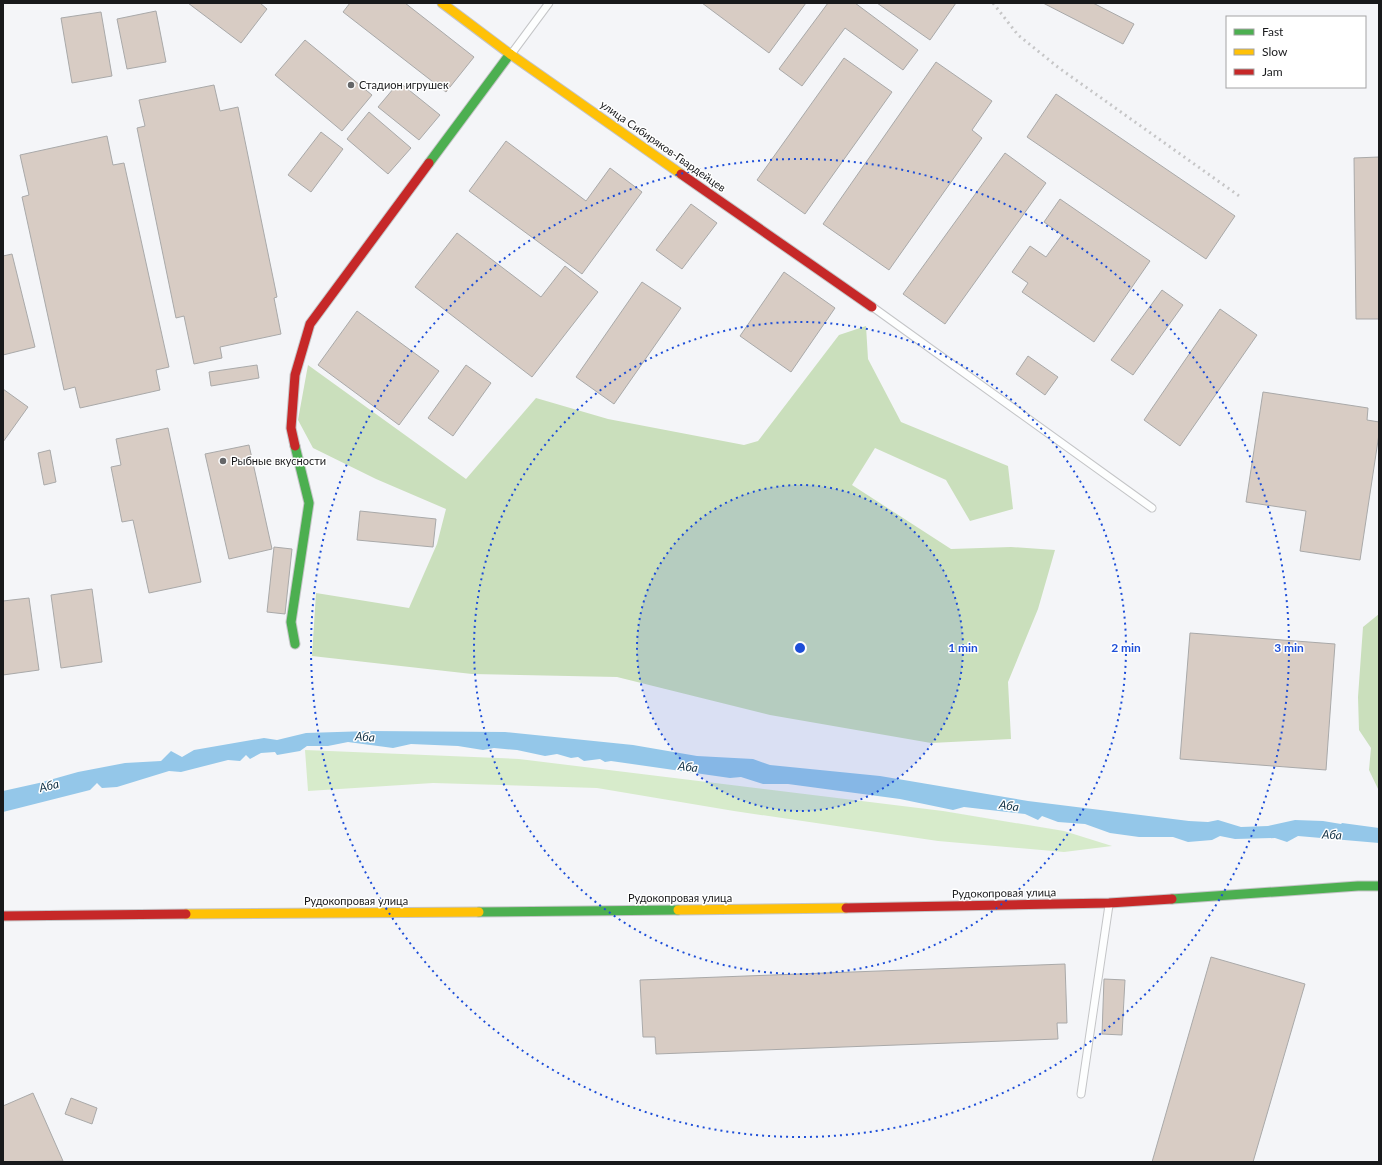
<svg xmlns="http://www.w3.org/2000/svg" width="1382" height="1165" viewBox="0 0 1382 1165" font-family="Lato,sans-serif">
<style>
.green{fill:#d7ebcb}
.forest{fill:#cadfbc}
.water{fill:#94c7e9}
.building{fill:#d8ccc4;stroke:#a9a9a9}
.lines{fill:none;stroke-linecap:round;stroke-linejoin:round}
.lane-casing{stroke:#c4c5c7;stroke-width:9}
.fast-casing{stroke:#c4c5c7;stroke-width:11}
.slow-casing{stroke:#c4c5c7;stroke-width:11}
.jam-casing{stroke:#c4c5c7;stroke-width:11}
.lane{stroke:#fdfefe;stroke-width:7}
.fast{stroke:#4caf50;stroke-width:9}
.slow{stroke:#ffc107;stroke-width:9}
.jam{stroke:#c62828;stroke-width:9}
.rail{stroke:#c6c6c7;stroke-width:3;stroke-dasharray:2 4;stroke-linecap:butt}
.ring{fill:none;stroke:#1d4ed8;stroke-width:2;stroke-dasharray:2 4}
.poi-dot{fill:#656668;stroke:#fff;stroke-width:1.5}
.labels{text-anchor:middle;stroke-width:3;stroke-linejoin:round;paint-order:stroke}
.poi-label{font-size:11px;fill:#18191b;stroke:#fff;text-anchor:start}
.street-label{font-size:11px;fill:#18191b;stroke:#fff}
.water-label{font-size:12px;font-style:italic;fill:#113145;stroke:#fff}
.centre{fill:#1d4ed8;stroke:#fff;stroke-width:2}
.ring-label{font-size:12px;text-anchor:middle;font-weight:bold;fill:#1d4ed8;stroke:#fff;stroke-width:3;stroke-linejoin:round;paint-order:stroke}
</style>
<rect width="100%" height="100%" fill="#f4f5f8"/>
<polygon class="green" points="305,750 519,759 943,811 1064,831 1112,846 1064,852 938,841 734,811 597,788 433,783 308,791"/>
<g class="forest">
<polygon points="866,326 868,359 901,422 1008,466 1013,509 970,521 946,480 875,448 852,485 951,549 1011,547 1055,550 1038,609 1008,682 1011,739 931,743 770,715 617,677 472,674 312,656 316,593 409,608 437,544 446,509 376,479 313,448 298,420 308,365 466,479 536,398 608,419 744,445 758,441 839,335"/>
<polygon points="1379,614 1379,791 1369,770 1371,748 1359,730 1358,697 1363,627"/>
</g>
<polygon class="water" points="369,731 505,732 633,745 697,756 753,759 770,765 880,776 1028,801 1189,821 1208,822 1218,820 1241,827 1268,826 1295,820 1323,821 1341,824 1342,823 1379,828 1379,843 1298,836 1287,842 1275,838 1235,839 1220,836 1212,840 1188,842 1173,837 1139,837 1110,833 1085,824 1058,822 1042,816 1038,820 1025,814 964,807 953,810 900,799 788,784 763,784 741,777 730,778 611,761 605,762 600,759 584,761 578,757 571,758 557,754 545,756 517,750 494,748 483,750 458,746 411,744 393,748 348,742 328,746 307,746 300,751 277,755 275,752 261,753 250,759 246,755 240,761 228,760 181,772 169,771 117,787 102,788 97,783 90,790 3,812 3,791 39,783 78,772 125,763 161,761 171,751 182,757 194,750 264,738 277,740 306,733"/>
<g class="building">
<polygon points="188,3 260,3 267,9 241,43"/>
<polygon points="350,3 405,3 474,57 446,92 343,12"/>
<polygon points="702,3 806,3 769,53"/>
<polygon points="828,3 855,3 918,50 903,70 845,28 802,86 779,69"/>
<polygon points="877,3 956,3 930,40"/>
<polygon points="1043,3 1093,3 1134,24 1123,44"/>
<polygon points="156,11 166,62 127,69 117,19"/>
<polygon points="101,12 112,76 72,83 61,18"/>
<polygon points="305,40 372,95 342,131 275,75"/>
<polygon points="844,58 892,92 805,214 757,180"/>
<polygon points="936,62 992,101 972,130 982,138 889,270 823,224"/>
<polygon points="399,82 440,115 419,140 378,107"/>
<polygon points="214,85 220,111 238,107 277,297 274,298 281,334 220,347 222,358 194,364 184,316 176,318 137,128 145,126 139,100"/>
<polygon points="1056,94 1235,216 1206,259 1027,137"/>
<polygon points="369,112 411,148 388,174 347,139"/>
<polygon points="321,132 343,149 311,192 288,175"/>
<polygon points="107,136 113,165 124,163 169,367 156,370 160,390 80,408 75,387 64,390 22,197 29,195 20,155"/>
<polygon points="506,141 586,201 610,168 642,192 582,274 469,191"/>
<polygon points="1005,153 1046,183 945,324 903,294"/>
<polygon points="1379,157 1379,319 1356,319 1354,158"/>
<polygon points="1060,199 1150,261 1094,342 1022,292 1028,283 1012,272 1030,246 1046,257 1062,235 1044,222"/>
<polygon points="691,204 717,223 682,269 656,250"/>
<polygon points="457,233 541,297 565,266 598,292 532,377 415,287"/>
<polygon points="12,254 35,347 3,355 3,256"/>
<polygon points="784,272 835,308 791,372 740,336"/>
<polygon points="642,282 681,308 614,404 576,377"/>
<polygon points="1162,290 1183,305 1133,375 1111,360"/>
<polygon points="1220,309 1257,335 1180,446 1144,420"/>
<polygon points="357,311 439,371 399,425 318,365"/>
<polygon points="1028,356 1058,377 1045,395 1016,374"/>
<polygon points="257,365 259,378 211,386 209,372"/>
<polygon points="466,365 491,383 453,436 428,418"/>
<polygon points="3,389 28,407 3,442"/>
<polygon points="1263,392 1368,408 1367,420 1379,422 1379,434 1360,560 1300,551 1306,511 1246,502"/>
<polygon points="168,428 201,582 149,593 133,520 122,522 111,467 121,465 116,439"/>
<polygon points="249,445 272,549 229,559 205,454"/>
<polygon points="50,450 56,482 44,485 38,453"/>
<polygon points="360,511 436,519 433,547 357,540"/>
<polygon points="274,547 292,549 285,614 267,612"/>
<polygon points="92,589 102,662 61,668 51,595"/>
<polygon points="29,598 39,670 3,675 3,601"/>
<polygon points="1190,633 1335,644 1326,770 1180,759"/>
<polygon points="1211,957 1305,984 1253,1162 1152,1162"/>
<polygon points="1065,964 1067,1023 1057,1023 1058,1039 656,1054 655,1037 643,1037 640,980"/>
<polygon points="1104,979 1125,980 1122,1035 1102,1034"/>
<polygon points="33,1093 63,1161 3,1162 3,1106"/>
<polygon points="71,1098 97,1108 92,1124 65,1114"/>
</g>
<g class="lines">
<g class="lane-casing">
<g id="lane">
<polyline points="512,53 549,3"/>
<polyline points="874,308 1152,508"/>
<polyline points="1081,1094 1109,905"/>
</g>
</g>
<g class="fast-casing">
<g id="fast">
<polyline points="429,163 510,54"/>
<polyline points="295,644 291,622 309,503 295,446"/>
<polyline points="1172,899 1358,886 1379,886"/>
<polyline points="479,912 678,910"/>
</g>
</g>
<g class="slow-casing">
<g id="slow">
<polyline points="442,3 510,54 681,174"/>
<polyline points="678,910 846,908"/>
<polyline points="186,914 479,912"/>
</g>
</g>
<g class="jam-casing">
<g id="jam">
<polyline points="681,174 872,307"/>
<polyline points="295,446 291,428 295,375 310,324 429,163"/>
<polyline points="846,908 1109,903 1172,899"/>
<polyline points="3,916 186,914"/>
</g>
</g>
<use href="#lane" class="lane"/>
<use href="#fast" class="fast"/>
<use href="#slow" class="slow"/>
<use href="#jam" class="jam"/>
<polyline class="rail" points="993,3 1018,35 1059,68 1242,198"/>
</g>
<circle cx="800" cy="648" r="163" fill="#1d4ed8" fill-opacity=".12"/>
<g class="ring">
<circle cx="800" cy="648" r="163"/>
<circle cx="800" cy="648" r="326"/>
<circle cx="800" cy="648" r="489"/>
</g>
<g class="poi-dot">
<circle cx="351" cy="85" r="4"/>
<circle cx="223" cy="461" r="4"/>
</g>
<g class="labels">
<g class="poi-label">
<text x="359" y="89">Стадион игрушек</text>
<text x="231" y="465">Рыбные вкусности</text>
</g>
<g class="street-label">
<text transform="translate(663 146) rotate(35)" y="4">улица Сибиряков-Гвардейцев</text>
<text transform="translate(1004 893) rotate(-1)" y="4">Рудокопровая улица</text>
<text x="680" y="902">Рудокопровая улица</text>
<text x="356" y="905">Рудокопровая улица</text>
</g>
<g class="water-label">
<text transform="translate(365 737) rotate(4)" y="4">Аба</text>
<text transform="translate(688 767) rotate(7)" y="4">Аба</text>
<text transform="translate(49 786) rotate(-14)" y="4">Аба</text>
<text transform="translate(1009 806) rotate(8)" y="4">Аба</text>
<text transform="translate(1332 835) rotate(3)" y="4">Аба</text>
</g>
</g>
<circle cx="800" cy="648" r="6" class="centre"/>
<g class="ring-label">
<text x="963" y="652">1 min</text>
<text x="1126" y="652">2 min</text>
<text x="1289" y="652">3 min</text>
</g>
<rect width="1382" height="1165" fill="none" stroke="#18191b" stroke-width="8"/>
<rect x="1226" y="16" width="140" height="72" fill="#ffffff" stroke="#a3a3a4"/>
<rect x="1234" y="29" width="20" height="6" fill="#4caf50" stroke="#a3a3a4"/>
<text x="1262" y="36" font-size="12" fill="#18191b">Fast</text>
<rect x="1234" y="49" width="20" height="6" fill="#ffc107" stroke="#a3a3a4"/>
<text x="1262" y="56" font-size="12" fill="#18191b">Slow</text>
<rect x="1234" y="69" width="20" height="6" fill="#c62828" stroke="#a3a3a4"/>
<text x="1262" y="76" font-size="12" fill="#18191b">Jam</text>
</svg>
